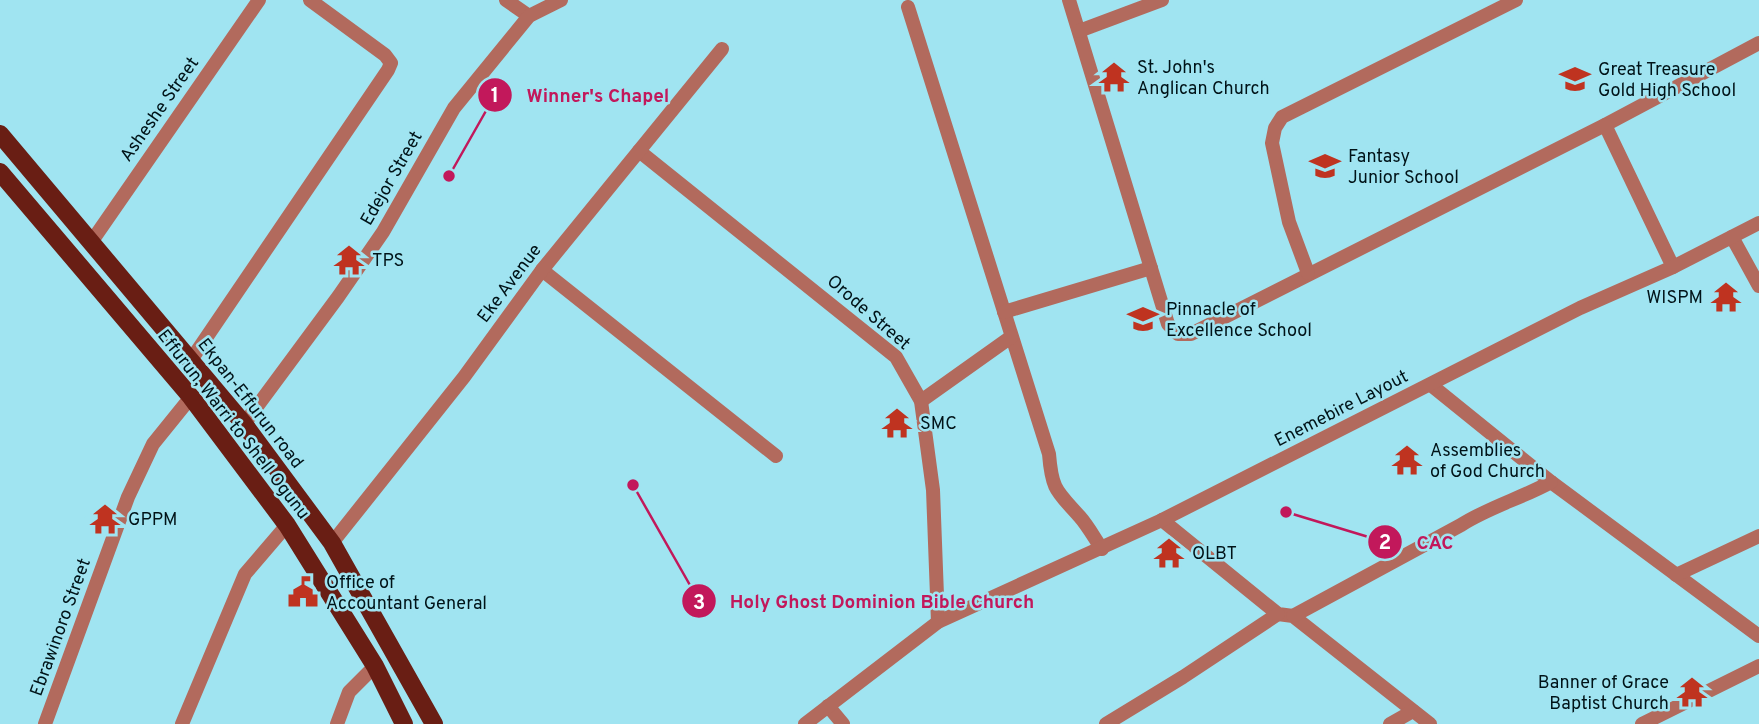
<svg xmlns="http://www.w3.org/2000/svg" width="1759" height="724" viewBox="0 0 1759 724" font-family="Overpass,sans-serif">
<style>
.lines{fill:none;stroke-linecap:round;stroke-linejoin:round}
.minor{stroke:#b26a5d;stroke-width:14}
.major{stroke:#691e14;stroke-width:18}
.labels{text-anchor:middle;stroke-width:5;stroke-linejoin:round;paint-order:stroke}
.poi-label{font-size:18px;fill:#001318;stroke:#a0e4f1;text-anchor:start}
.street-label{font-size:18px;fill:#001318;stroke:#a0e4f1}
.leader{fill:none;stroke:#c2185b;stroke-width:2.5}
.callout-dot{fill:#c2185b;stroke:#a0e4f1;stroke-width:2.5}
.mark-label{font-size:21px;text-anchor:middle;font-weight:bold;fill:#fff}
.callout-label{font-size:19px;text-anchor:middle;font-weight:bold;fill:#c2185b;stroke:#a0e4f1;stroke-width:5;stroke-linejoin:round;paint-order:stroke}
</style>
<rect width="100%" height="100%" fill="#a0e4f1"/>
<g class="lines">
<g class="minor">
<polyline points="506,0 529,16"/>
<polyline points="1069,0 1168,324 1178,334 1191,334 1605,125 1759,43"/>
<path d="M908,7L1049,454C1052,491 1057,491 1080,517C1088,526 1095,539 1102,549"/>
<polyline points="1079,31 1162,0"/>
<polyline points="1605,125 1673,267"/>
<polyline points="639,151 896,357 921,401 933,490 938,622"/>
<polyline points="1732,237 1759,286"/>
<polyline points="92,241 259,0"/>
<polyline points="542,270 776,456"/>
<polyline points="1308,273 1289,222 1272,143 1275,128 1282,117 1516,0"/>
<polyline points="1004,312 1151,268"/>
<polyline points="191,360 388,70 391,63 385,55 310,0"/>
<polyline points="1431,385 1551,482 1759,636"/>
<polyline points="921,401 1011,337"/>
<polyline points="244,424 338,297 383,232 454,108 529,16 561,0"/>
<polyline points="1162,520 1278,614 1293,616 1430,724"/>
<polyline points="332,543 464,377 542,270 722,49"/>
<polyline points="1676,575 1759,536"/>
<path d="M1293,616L1461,525C1489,507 1522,498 1551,482"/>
<polyline points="828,706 843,724"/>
<polyline points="45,724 128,497 153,444 191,397"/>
<polyline points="182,724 245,574 287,525"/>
<polyline points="337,724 349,692 375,666"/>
<polyline points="805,724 938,622 1162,520 1580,308 1673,267 1759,223"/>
<polyline points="1106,724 1183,677 1278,614"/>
<polyline points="1390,724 1413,711"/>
<polyline points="1642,724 1759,666"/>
</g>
<g class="major">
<polyline points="0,134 244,424 332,543 434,724"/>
<polyline points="0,172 191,397 287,525 375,666 404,724"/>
</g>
</g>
<defs>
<g id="temple-bare" transform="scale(2.415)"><path d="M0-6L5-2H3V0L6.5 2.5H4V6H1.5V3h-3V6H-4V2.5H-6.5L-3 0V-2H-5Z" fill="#bf3320" stroke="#a0e4f1" stroke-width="2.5" paint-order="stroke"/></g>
<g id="school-bare" transform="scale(2.415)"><path d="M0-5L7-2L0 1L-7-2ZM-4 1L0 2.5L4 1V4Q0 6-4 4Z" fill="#bf3320" stroke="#a0e4f1" stroke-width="2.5" paint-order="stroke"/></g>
<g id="civic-bare" transform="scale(2.415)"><path d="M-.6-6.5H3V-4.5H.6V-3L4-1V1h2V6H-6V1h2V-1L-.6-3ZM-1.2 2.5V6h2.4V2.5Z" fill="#bf3320" stroke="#a0e4f1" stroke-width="2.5" paint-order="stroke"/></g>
</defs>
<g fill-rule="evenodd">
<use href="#temple-bare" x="1114" y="77"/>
<use href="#school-bare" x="1575" y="79"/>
<use href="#school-bare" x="1325" y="166"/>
<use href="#temple-bare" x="349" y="260"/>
<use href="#temple-bare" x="1726" y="297"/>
<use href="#school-bare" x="1143" y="319"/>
<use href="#temple-bare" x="897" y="423"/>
<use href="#temple-bare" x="1407" y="460"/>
<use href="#temple-bare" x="105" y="519"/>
<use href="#temple-bare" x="1169" y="553"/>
<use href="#civic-bare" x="303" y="592"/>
<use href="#temple-bare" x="1692" y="692"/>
</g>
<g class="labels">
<g class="poi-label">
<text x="1137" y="73">St. John's<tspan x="1137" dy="21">Anglican Church</tspan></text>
<text x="1598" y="75">Great Treasure<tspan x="1598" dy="21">Gold High School</tspan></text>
<text x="1348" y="162">Fantasy<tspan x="1348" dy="21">Junior School</tspan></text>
<text x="372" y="266">TPS</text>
<text x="1703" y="303" text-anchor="end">WISPM</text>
<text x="1166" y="315">Pinnacle of<tspan x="1166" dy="21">Excellence School</tspan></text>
<text x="920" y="429">SMC</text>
<text x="1430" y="456">Assemblies<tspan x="1430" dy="21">of God Church</tspan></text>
<text x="128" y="525">GPPM</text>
<text x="1192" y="559">OLBT</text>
<text x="326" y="588">Office of<tspan x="326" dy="21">Accountant General</tspan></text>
<text x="1669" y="688" text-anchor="end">Banner of Grace<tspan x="1669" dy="21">Baptist Church</tspan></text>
</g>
<g class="street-label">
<text transform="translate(159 109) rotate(-55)" y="6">Asheshe Street</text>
<text transform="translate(391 178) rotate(-60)" y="6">Edejor Street</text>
<text transform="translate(509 283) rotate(-53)" y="6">Eke Avenue</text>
<text transform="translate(869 312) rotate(41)" y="6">Orode Street</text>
<text transform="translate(251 403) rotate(52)" y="6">Ekpan-Effurun road</text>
<text transform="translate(1341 408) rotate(-27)" y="6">Enemebire Layout</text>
<text transform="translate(234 424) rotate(52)" y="6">Effurun, Warri to Shell Ogunu</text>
<text transform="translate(60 627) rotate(-70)" y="6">Ebrawinoro Street</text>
</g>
</g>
<path class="leader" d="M449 176L495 95M1286 512L1385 542M633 485L699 601"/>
<g class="callout-dot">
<circle cx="449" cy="176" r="7"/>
<circle cx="1286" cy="512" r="7"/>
<circle cx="633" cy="485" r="7"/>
<circle cx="495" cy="95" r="18"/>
<circle cx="1385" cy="542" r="18"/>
<circle cx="699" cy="601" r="18"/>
</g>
<g class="mark-label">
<text x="495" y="102">1</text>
<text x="1385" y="549">2</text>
<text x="699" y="609">3</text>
</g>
<g class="callout-label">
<text x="598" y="102">Winner's Chapel</text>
<text x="1435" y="549">CAC</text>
<text x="882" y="608">Holy Ghost Dominion Bible Church</text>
</g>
</svg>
